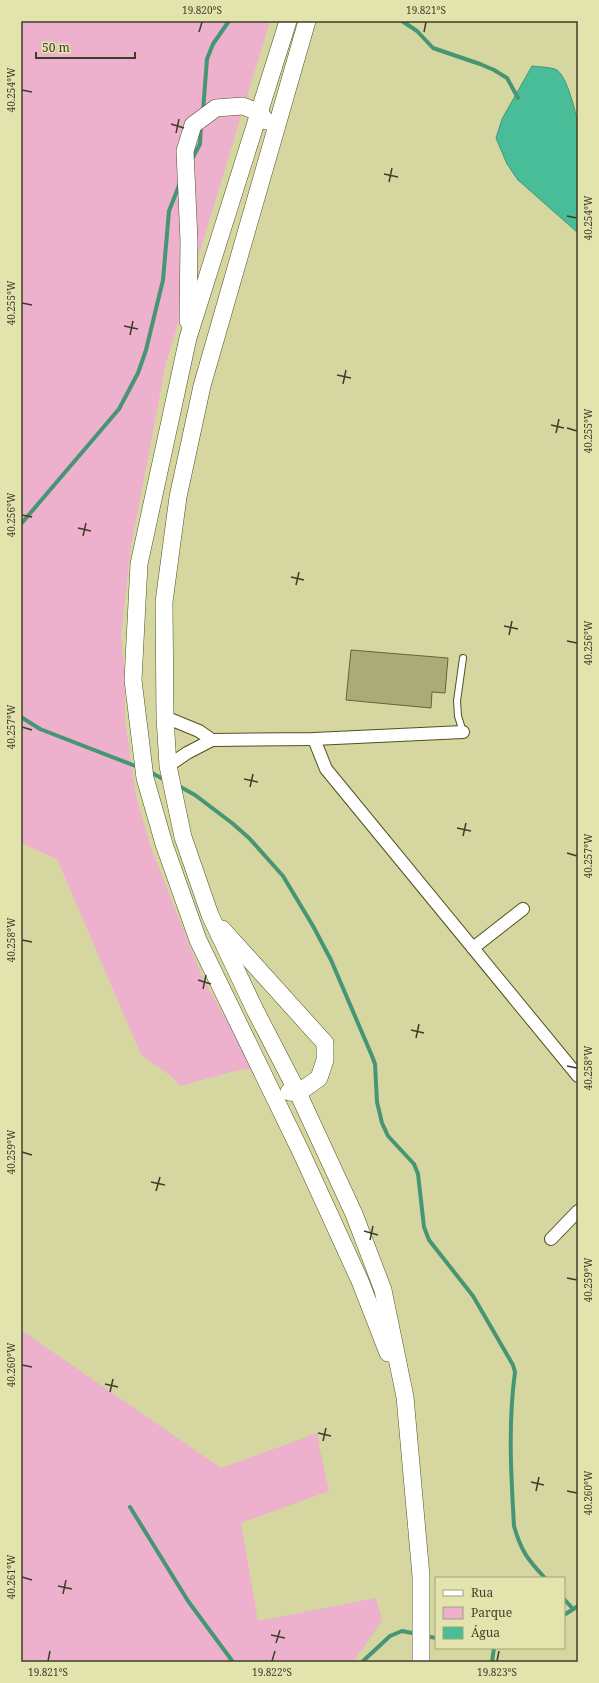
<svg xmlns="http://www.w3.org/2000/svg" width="599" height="1683" viewBox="0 0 599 1683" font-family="'Noto Serif',serif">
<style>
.green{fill:#edb0cd}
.water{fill:#49bc98;stroke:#469676}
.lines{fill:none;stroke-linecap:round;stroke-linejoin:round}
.stream{stroke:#469676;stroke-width:4}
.building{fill:#aaab76;stroke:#656532}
.service-casing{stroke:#51511e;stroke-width:8}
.minor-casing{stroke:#51511e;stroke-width:14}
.secondary-casing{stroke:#51511e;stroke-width:18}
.service{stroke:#fff;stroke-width:6}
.minor{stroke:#fff;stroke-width:12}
.secondary{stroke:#fff;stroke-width:17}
.ticks{fill:none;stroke:#3e3e28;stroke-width:1.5}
.neatline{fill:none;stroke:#3e3e28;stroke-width:1.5}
.ticks-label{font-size:10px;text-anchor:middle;fill:#3e3e28}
</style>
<rect width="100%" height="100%" fill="#d6d7a0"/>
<g class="green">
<polygon points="21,21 270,21 166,363 131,547 121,636 125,674 125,720 129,747 136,796 151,848 203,979 254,1068 235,1071 180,1086 171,1076 141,1055 57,859 21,843"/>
<polygon points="21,1330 221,1468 318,1433 319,1446 329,1491 241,1523 258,1621 376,1598 382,1621 353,1662 21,1662"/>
</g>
<path class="water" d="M532,66C539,67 551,67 557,70C567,77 575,110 578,123V233L518,180L507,164L496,138L502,119Z"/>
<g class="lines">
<g class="stream">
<polyline points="402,21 417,31 433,48 480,64 494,70 507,78 518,98"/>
<polyline points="203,111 207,59 213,44 229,21"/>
<polyline points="191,161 200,144 201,126"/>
<polyline points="21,524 119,409 138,373 146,350 163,280 169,211 180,183"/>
<polyline points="21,717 40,729 138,767"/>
<polyline points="150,772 165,780"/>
<path d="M177,785L195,795L232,823L249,838L283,876L313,926L331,960L372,1056L375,1064L377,1102L382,1123L388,1136L414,1164L418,1174L424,1227L429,1240L473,1296L513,1365L515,1372C508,1423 511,1475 514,1526C521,1551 528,1560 545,1578"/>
<polyline points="130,1507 188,1601 233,1662"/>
<polyline points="564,1599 573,1609"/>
<polyline points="564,1615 578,1606"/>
<polyline points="425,1636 436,1638"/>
<polyline points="362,1662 390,1636 402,1631 417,1634"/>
<polyline points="492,1662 494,1648"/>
</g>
</g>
<polygon class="building" points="351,650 448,658 445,693 432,692 431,708 346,700"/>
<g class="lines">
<g class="service-casing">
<polyline id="service" points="463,658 457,701 458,716 463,732"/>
</g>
<g class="minor-casing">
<g id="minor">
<polyline points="165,717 199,731 212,740"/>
<polyline points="314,739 326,769 578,1076"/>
<polyline points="168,766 187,753 212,740 314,739 463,732"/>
<polyline points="473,948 523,909"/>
<polyline points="551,1239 578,1211"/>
</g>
</g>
<g class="secondary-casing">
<g id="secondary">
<polyline points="288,21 188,338 139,564 133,680 145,778 164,844 198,940 301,1152 360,1281 388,1353"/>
<polyline points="307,21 202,386 178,497 164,602 165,717 168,766 183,837 210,915 255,1010 298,1093 354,1214 383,1290 405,1397 421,1576 421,1662"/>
<polyline points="188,321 189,241 185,151 193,125 216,108 243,106 260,113 266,121"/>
<polyline points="222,929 325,1043 325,1060 319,1078 298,1093 289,1092"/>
</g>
</g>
<use href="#service" class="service"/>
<use href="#minor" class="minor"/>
<use href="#secondary" class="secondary"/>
</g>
<path class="ticks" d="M199,32L202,22M424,32L426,22M22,90L32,92M171,124L184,128M176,133L179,119M384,174L398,177M389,182L392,168M567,216L577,218M22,303L32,305M124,326L138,329M130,335L133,321M337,375L351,378M343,384L346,370M551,425L564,428M567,428L577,431M556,433L559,419M22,515L32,517M78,528L91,531M83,536L86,523M291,577L304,580M296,585L299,572M504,626L518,629M509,635L512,621M567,641L577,643M22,727L32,730M244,779L258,782M250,787L253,774M457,828L471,831M463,836L466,823M567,853L577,856M22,940L32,942M198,980L211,984M203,989L206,975M411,1030L424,1033M416,1038L419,1024M567,1066L577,1068M22,1152L32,1155M151,1182L165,1185M156,1191L160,1177M364,1231L378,1235M370,1240L373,1226M567,1278L577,1280M22,1365L32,1367M105,1384L118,1387M110,1392L113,1379M318,1433L331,1436M323,1441L326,1428M531,1482L544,1485M536,1491L539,1477M567,1491L577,1493M22,1577L32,1580M58,1586L72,1589M63,1594L66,1580M271,1635L285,1638M276,1643L280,1630M48,1661L50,1651M272,1661L275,1651M497,1661L499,1651"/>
<rect width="599" height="1683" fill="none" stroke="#e3e4ad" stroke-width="44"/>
<rect x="435" y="1577" width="130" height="72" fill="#e3e4ad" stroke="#a1a278"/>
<rect x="443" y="1590" width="20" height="6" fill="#ffffff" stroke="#a1a278"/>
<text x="471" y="1597" font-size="12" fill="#3e3e28">Rua</text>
<rect x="443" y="1607" width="20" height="12" fill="#edb0cd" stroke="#a1a278"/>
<text x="471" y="1617" font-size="12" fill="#3e3e28">Parque</text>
<rect x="443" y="1627" width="20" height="12" fill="#49bc98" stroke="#a1a278"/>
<text x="471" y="1637" font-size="12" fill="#3e3e28">Água</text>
<path d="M36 52v6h99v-6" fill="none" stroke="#3e3e28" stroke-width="2"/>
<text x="42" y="52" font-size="12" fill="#3e3e28" stroke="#e3e4ad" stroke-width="3" paint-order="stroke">50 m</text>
<rect x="22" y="22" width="555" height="1639" class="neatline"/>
<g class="ticks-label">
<text x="202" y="14">19.820°S</text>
<text x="426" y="14">19.821°S</text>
<text transform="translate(11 90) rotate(-90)" y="4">40.254°W</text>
<text transform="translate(588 218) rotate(-90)" y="4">40.254°W</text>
<text transform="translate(11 303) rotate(-90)" y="4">40.255°W</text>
<text transform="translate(588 431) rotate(-90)" y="4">40.255°W</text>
<text transform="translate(11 515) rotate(-90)" y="4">40.256°W</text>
<text transform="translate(588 643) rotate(-90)" y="4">40.256°W</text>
<text transform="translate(11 727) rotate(-90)" y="4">40.257°W</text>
<text transform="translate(588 856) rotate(-90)" y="4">40.257°W</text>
<text transform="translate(11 940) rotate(-90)" y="4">40.258°W</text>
<text transform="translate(588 1068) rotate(-90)" y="4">40.258°W</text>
<text transform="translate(11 1152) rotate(-90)" y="4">40.259°W</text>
<text transform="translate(588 1280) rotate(-90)" y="4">40.259°W</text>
<text transform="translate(11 1365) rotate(-90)" y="4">40.260°W</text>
<text transform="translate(588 1493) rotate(-90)" y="4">40.260°W</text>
<text transform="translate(11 1577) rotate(-90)" y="4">40.261°W</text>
<text x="48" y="1676">19.821°S</text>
<text x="272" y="1676">19.822°S</text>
<text x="497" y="1676">19.823°S</text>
</g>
</svg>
